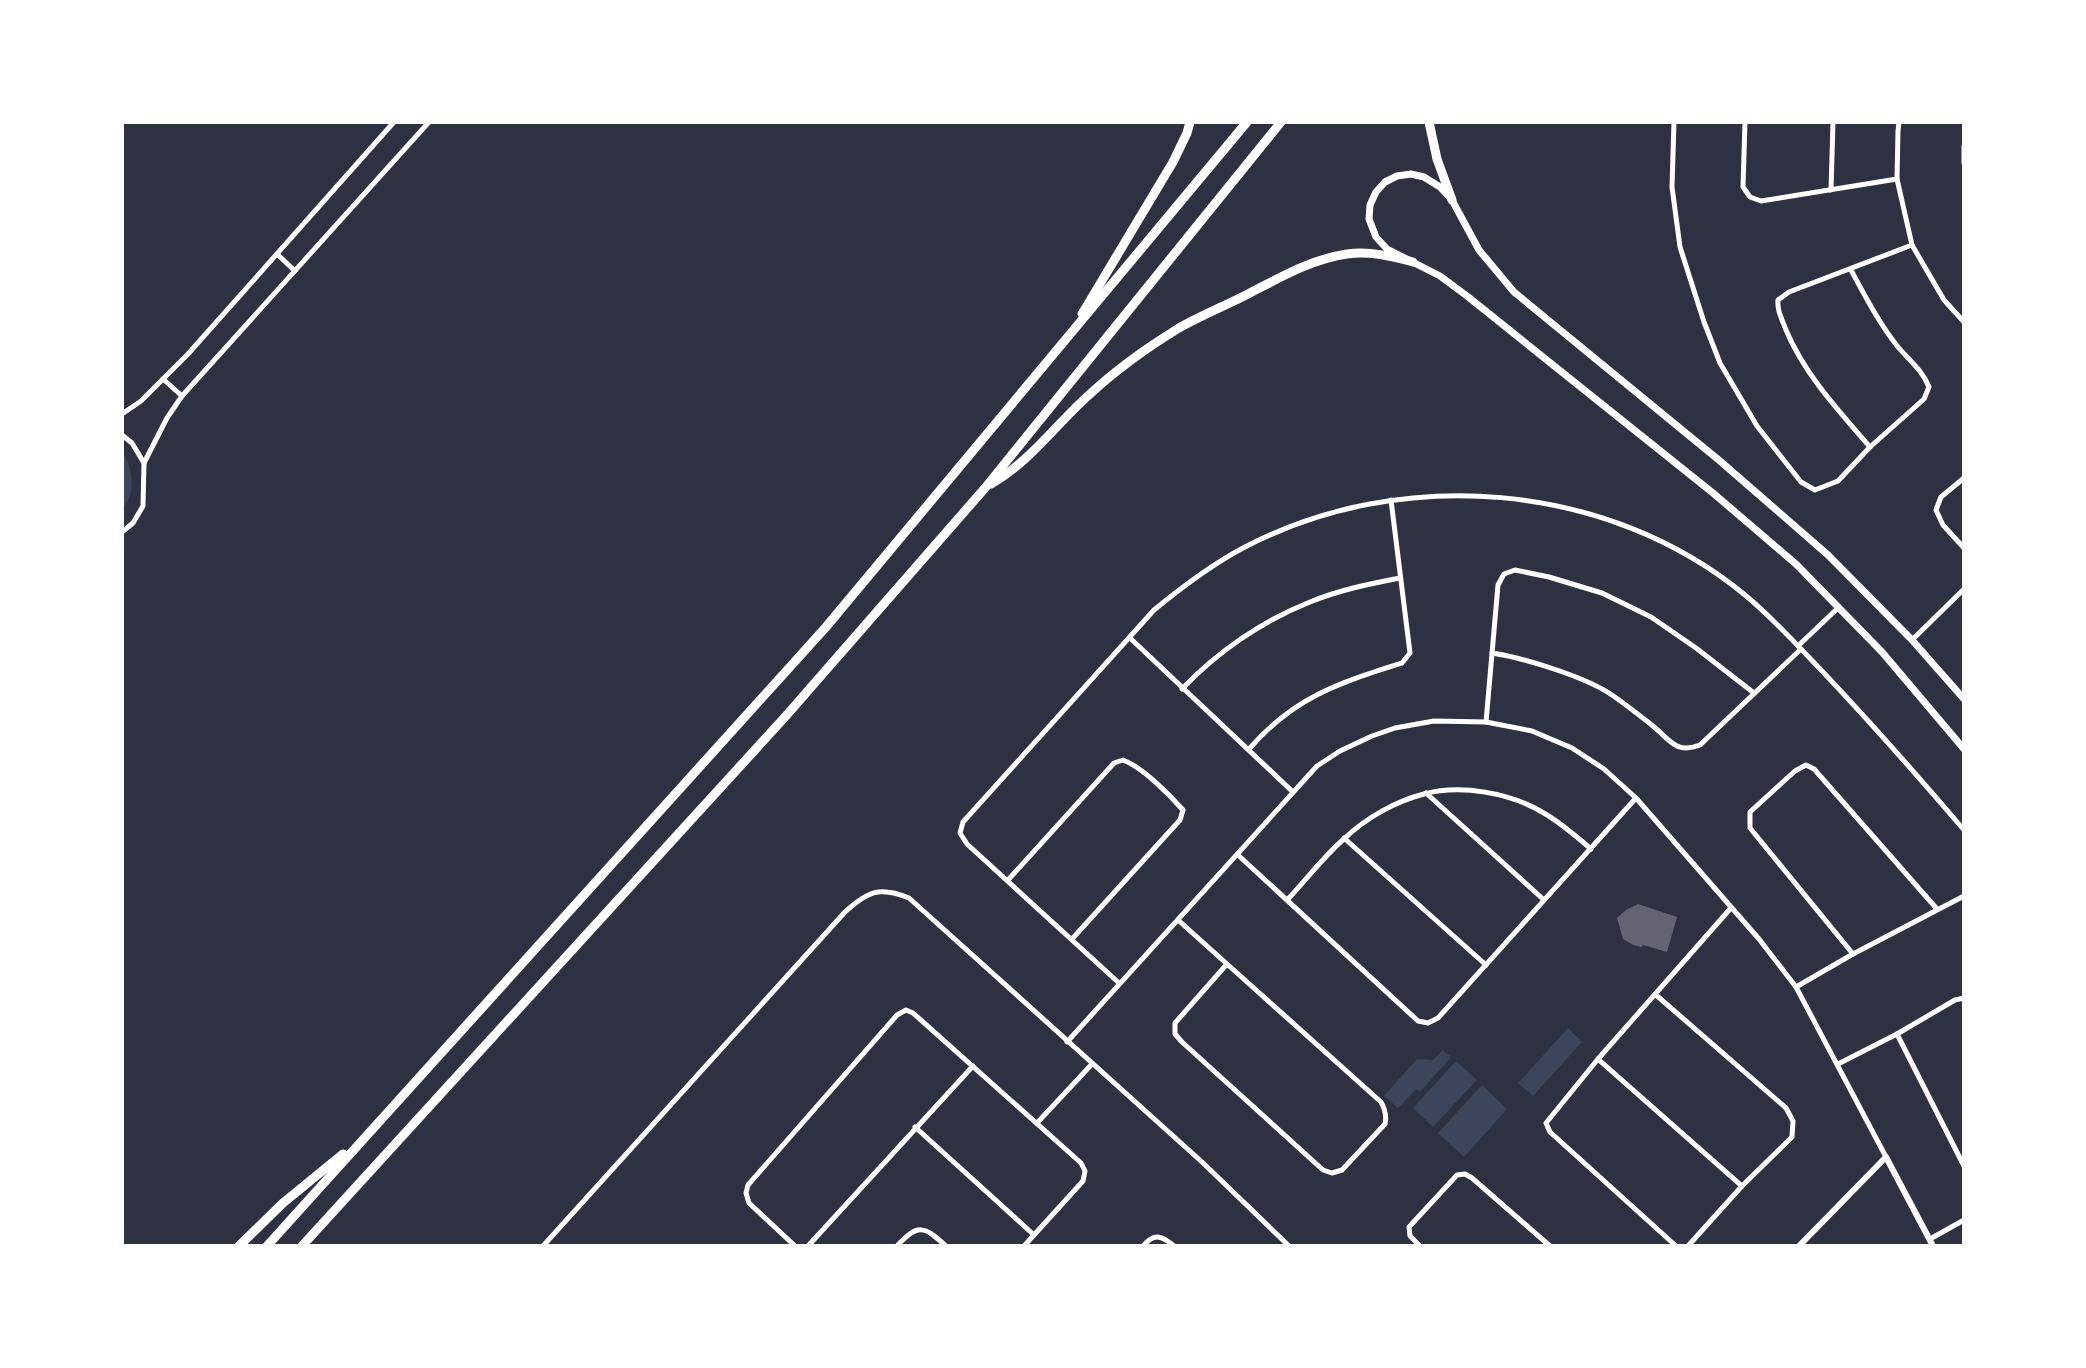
<svg xmlns="http://www.w3.org/2000/svg" width="2086" height="1368" viewBox="0 0 2086 1368" font-family="'DejaVu Sans',sans-serif">
<style>
.green{fill:#3c4559}
.building{fill:#626471}
.lines{fill:none;stroke-linecap:round;stroke-linejoin:round}
.minor{stroke:#fff;stroke-width:5}
.tertiary{stroke:#fff;stroke-width:6}
.secondary{stroke:#fff;stroke-width:7}
.motorway{stroke:#fff;stroke-width:9}
</style>
<rect width="100%" height="100%" fill="#2d3142"/>
<g class="green">
<path d="M122,451C134,470 136,493 122,511Z"/>
<polygon points="1568,1028 1582,1042 1533,1096 1518,1083"/>
<polygon points="1443,1050 1451,1057 1420,1092 1416,1089 1398,1108 1384,1096 1417,1059 1433,1060"/>
<polygon points="1456,1061 1477,1080 1433,1127 1413,1108"/>
<polygon points="1482,1085 1507,1109 1464,1157 1438,1133"/>
</g>
<polygon class="building" points="1638,904 1677,917 1667,952 1643,945 1641,947 1633,945 1623,939 1617,918 1626,910"/>
<g class="lines">
<g class="minor">
<path d="M1674,122L1672,187L1680,247L1704,322L1720,363L1757,426L1801,482L1815,490L1838,481L1870,447L1924,399L1929,387C1923,371 1909,360 1898,347C1879,323 1865,296 1851,270"/>
<polyline points="1745,122 1743,187 1750,197 1761,201 1897,179"/>
<polyline points="1899,122 1898,131 1897,179 1912,245 1944,300 1964,322"/>
<polyline points="1964,146 1964,163"/>
<polyline points="1831,190 1833,122"/>
<polyline points="277,254 295,271"/>
<polyline points="163,379 182,396"/>
<polyline points="122,414 141,401 188,354 394,122"/>
<polyline points="122,435 132,443 144,463 143,506 133,523 122,532"/>
<path d="M1870,447C1838,410 1805,375 1786,330C1782,319 1777,311 1778,300L1789,292L1912,245"/>
<polyline points="144,463 167,418 182,396 429,122"/>
<polyline points="1964,478 1941,497 1936,510 1943,525 1964,548"/>
<polyline points="1130,638 1293,792"/>
<polyline points="1912,640 1964,589"/>
<polyline points="1798,646 1839,607"/>
<path d="M1492,653C1524,658 1582,676 1609,693C1624,703 1639,715 1653,726C1671,741 1676,754 1700,745L1801,649"/>
<path d="M1182,689C1217,652 1262,621 1310,602C1339,590 1369,584 1400,578"/>
<polyline points="1486,722 1498,585 1504,574 1515,570 1549,577 1602,593 1651,617 1696,648 1754,693"/>
<path d="M1249,749C1294,697 1339,683 1402,663L1410,653L1391,500"/>
<polyline points="1426,793 1544,900"/>
<polyline points="1344,838 1486,965"/>
<polyline points="1238,855 1418,1021 1428,1023 1438,1018 1636,798"/>
<path d="M1008,880L1114,763L1123,760C1142,767 1169,794 1183,810L1180,820L1072,939"/>
<path d="M1287,900C1306,880 1324,856 1345,838C1366,818 1396,801 1424,794C1461,784 1510,793 1542,812C1560,822 1576,836 1591,849"/>
<path d="M1178,920L1227,964L1175,1023V1034L1182,1042L1323,1170L1332,1173L1342,1170L1385,1124C1387,1115 1385,1109 1381,1102L1227,964"/>
<polyline points="1853,954 1750,828 1750,812 1795,771 1806,765 1814,769 1937,909"/>
<path d="M1119,983L967,844L960,833L963,822L1154,610C1182,587 1211,565 1243,548C1400,465 1607,481 1745,595C1773,618 1798,646 1823,672C1871,723 1918,776 1964,830"/>
<polyline points="1796,987 1853,954 1964,896"/>
<polyline points="1656,995 1786,1108 1793,1121 1792,1137 1742,1186 1688,1246"/>
<polyline points="1897,1034 1964,1166"/>
<polyline points="1067,1042 1317,766 1340,751 1372,736 1395,728 1434,721 1486,722 1532,731 1572,748 1604,769 1636,798 1759,939 1796,987 1886,1157"/>
<polyline points="1598,1059 1742,1186"/>
<polyline points="1838,1064 1897,1034 1955,1000 1964,998"/>
<polyline points="1037,1123 1092,1064"/>
<polyline points="915,1127 1034,1235"/>
<polyline points="1930,1239 1964,1220"/>
<path d="M543,1246L845,912C868,891 880,886 909,898L1202,1162L1289,1246"/>
<polyline points="795,1246 749,1203 746,1193 748,1185 897,1015 906,1010 913,1013 1081,1163 1085,1171 1083,1181 1024,1246"/>
<polyline points="808,1246 973,1066"/>
<path d="M897,1246C918,1223 924,1226 946,1246"/>
<path d="M1143,1246C1154,1233 1161,1235 1174,1246"/>
<polyline points="1420,1246 1410,1236 1409,1227 1457,1175 1465,1174 1472,1178 1550,1246"/>
<polyline points="1676,1246 1550,1132 1546,1123 1598,1059 1730,909"/>
</g>
<polyline class="tertiary" points="1799,1246 1886,1157 1933,1246"/>
<polyline class="secondary" points="1964,699 1912,640 1828,555 1720,461 1514,292 1479,250 1452,200 1440,187 1424,177 1411,174 1397,176 1385,182 1376,192 1370,205 1369,219 1376,237 1387,249 1440,276 1467,296 1713,493 1797,565 1882,652 1964,749"/>
<g class="motorway">
<polyline points="1429,122 1437,159 1452,200"/>
<polyline points="1082,314 1173,162 1187,133 1190,122"/>
<path d="M991,484C1031,461 1056,424 1090,394C1117,369 1148,347 1179,328C1202,315 1227,305 1250,293C1281,277 1312,259 1347,254C1370,251 1391,256 1413,262"/>
<polyline points="239,1246 283,1203 343,1154"/>
<polyline points="267,1246 826,627 1247,122"/>
<polyline points="302,1246 785,717 985,488 1281,122"/>
</g>
</g>
<rect width="2086" height="1368" fill="none" stroke="#ffffff" stroke-width="248"/>
</svg>
